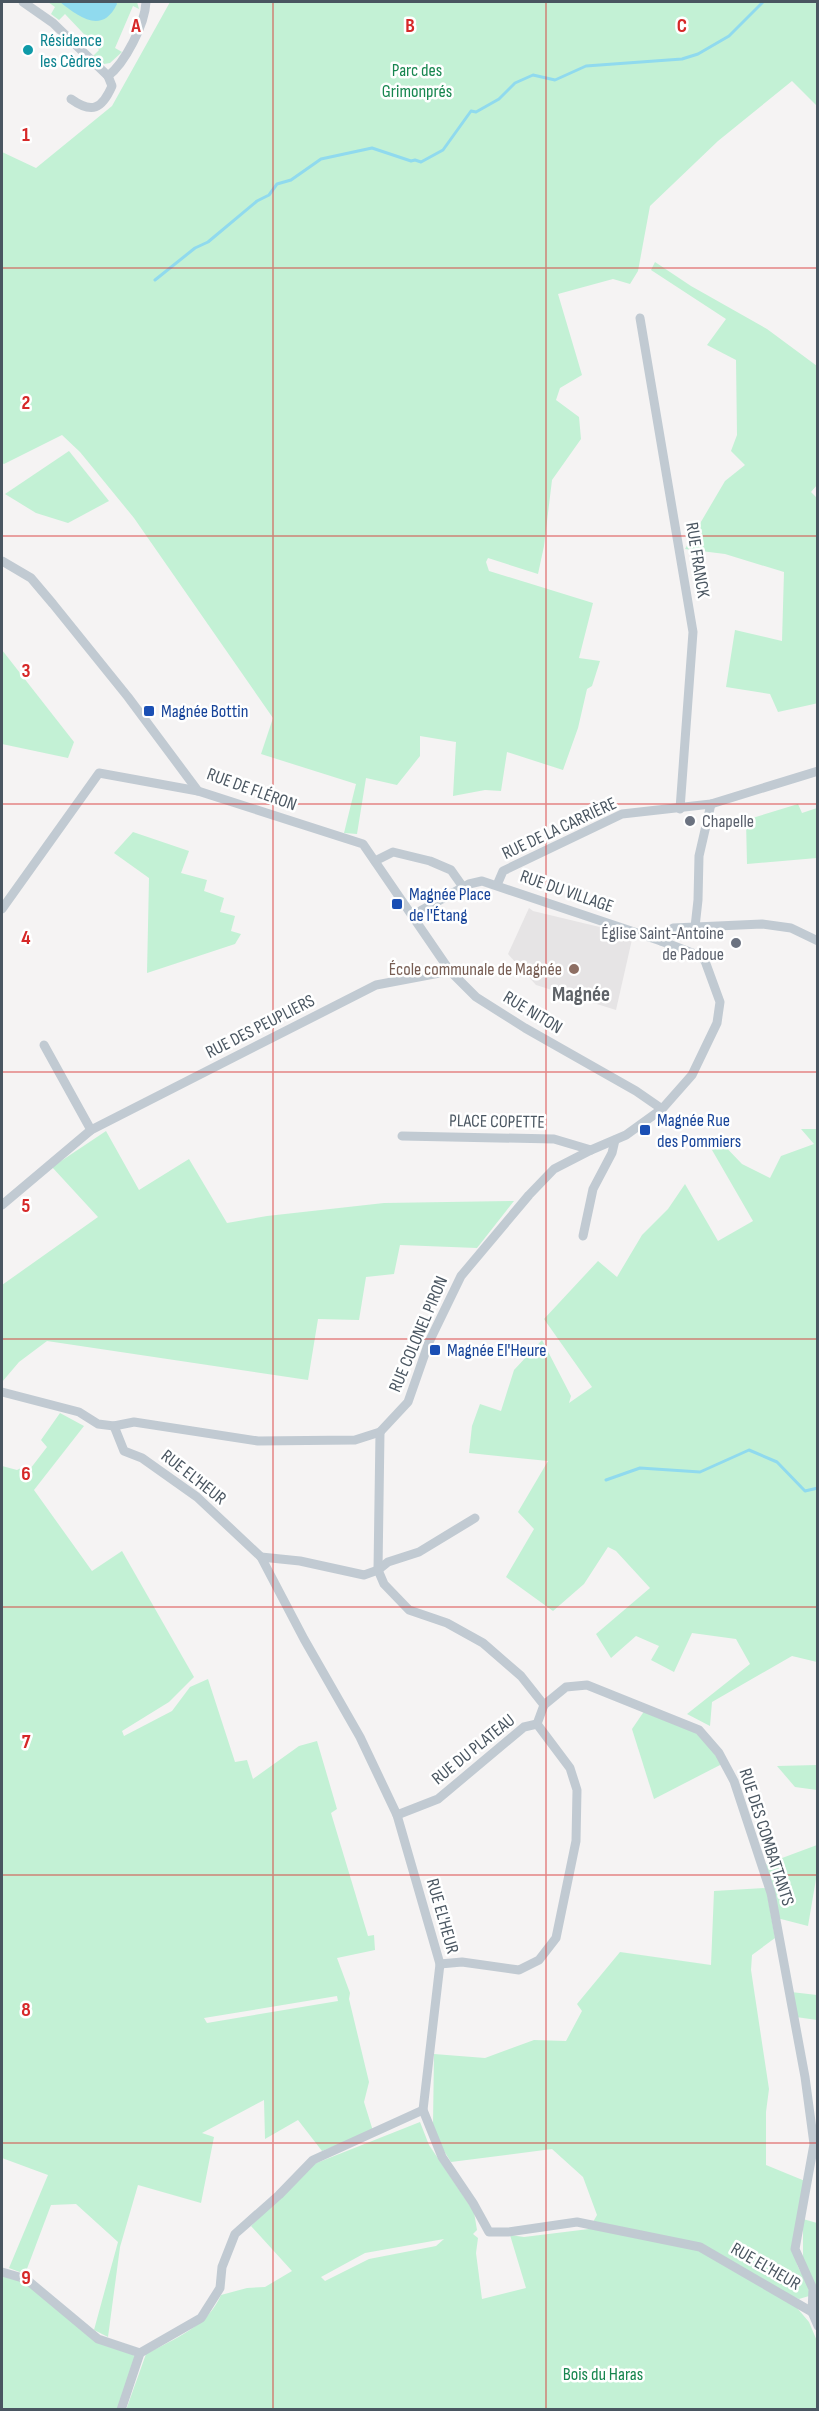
<svg xmlns="http://www.w3.org/2000/svg" width="819" height="2411" viewBox="0 0 819 2411" font-family="'Sofia Sans Condensed',sans-serif">
<style>
.education{fill:#e6e4e5}
.green{fill:#c3f1d5;fill-rule:evenodd}
.water{fill:#90daee}
.lines{fill:none;stroke-linecap:round;stroke-linejoin:round}
.stream{stroke:#90daee;stroke-width:3}
.minor{stroke:#c1cad2;stroke-width:9}
.grid{fill:none;stroke:#d62828;stroke-width:1.5;stroke-opacity:0.55}
.culture-dot{fill:#0f9aa8;stroke:#fff;stroke-width:2}
.transit-dot{fill:#1a4fb4;stroke:#fff;stroke-width:2}
.worship-dot{fill:#6b7280;stroke:#fff;stroke-width:2}
.education-dot{fill:#8d6e63;stroke:#fff;stroke-width:2}
.labels{text-anchor:middle;stroke-width:5;stroke-linejoin:round;paint-order:stroke}
.culture-label{font-size:18px;fill:#0d838f;stroke:#fff;text-anchor:start}
.park-label{font-size:18px;fill:#17864f;stroke:#fff}
.street-label{font-size:18px;fill:#4a5661;stroke:#fff}
.transit-label{font-size:18px;fill:#164399;stroke:#fff;text-anchor:start}
.worship-label{font-size:18px;fill:#5b616d;stroke:#fff;text-anchor:start}
.education-label{font-size:18px;fill:#785e54;stroke:#fff;text-anchor:end}
.quarter-label{font-size:21px;font-weight:bold;fill:#5f6368;stroke:#fff}
.grid-label{font-size:20px;text-anchor:middle;font-weight:bold;fill:#d62828;stroke:#fff;stroke-width:5;stroke-linejoin:round;paint-order:stroke}
</style>
<rect width="100%" height="100%" fill="#f5f3f3"/>
<polygon class="education" points="529,908 533,911 633,935 616,1010 536,985 508,954"/>
<g class="green">
<polygon points="48,2 137,2 139,9 133,6 115,48 122,52 110,63 104,64 93,56 99,50 65,14 59,20 51,14 55,7"/>
<polygon points="170,2 817,2 817,106 792,81 718,141 650,206 638,271 630,284 613,279 558,294 582,375 560,388 556,400 579,417 581,439 552,480 544,546 538,574 488,558 486,562 489,571 593,603 579,658 600,661 592,686 587,689 578,728 563,770 507,752 501,791 485,790 453,796 456,742 420,736 420,756 397,785 366,778 357,834 344,833 356,784 261,754 273,718 134,518 80,452 62,435 4,464 2,463 2,152 36,168 112,106"/>
<polygon points="655,262 691,286 767,329 817,366 817,485 811,492 818,499 818,703 814,704 778,712 770,694 726,687 735,630 782,641 784,572 725,554 685,549 725,481 745,465 731,451 737,435 736,360 707,345 726,319 651,270"/>
<polygon points="69,451 109,501 68,523 36,513 5,494"/>
<polygon points="2,650 74,742 68,758 2,744"/>
<polygon points="798,804 802,813 817,808 817,858 747,864 746,820"/>
<polygon points="133,832 189,851 181,873 207,880 204,891 224,898 220,912 235,916 231,931 241,934 235,944 147,973 149,878 114,853"/>
<polygon points="801,1129 818,1129 817,1662 792,1656 712,1702 710,1726 687,1714 750,1664 736,1639 692,1633 674,1672 651,1660 659,1646 636,1636 611,1658 596,1634 650,1588 616,1551 608,1547 584,1584 553,1611 506,1577 534,1529 518,1512 548,1461 469,1453 472,1426 480,1404 501,1411 514,1370 542,1340 571,1396 569,1403 592,1387 544,1319 598,1261 617,1277 642,1235 668,1209 685,1184 718,1241 753,1221 712,1150 719,1140 742,1164 770,1178 781,1156 814,1144"/>
<polygon points="106,1131 139,1190 189,1159 227,1223 267,1216 384,1203 514,1201 477,1248 400,1245 394,1274 366,1277 359,1320 318,1319 308,1380 47,1341 19,1362 2,1382 2,1285 98,1217 52,1167"/>
<path d="M60,1413L84,1426L34,1490L92,1571L122,1551L194,1677L169,1702L122,1731L124,1736L172,1711L190,1687L208,1679L235,1762L247,1760L253,1779L299,1746L317,1741L337,1809L331,1813L368,1936L374,1935L375,1950L337,1958L350,1993L349,1999L369,2082L364,2102L373,2131L322,2151L298,2120L265,2139L264,2100L202,2133L214,2137L201,2203L138,2185L120,2247L108,2337L94,2330L118,2242L76,2204L51,2205L25,2274L9,2268L48,2175L2,2158V1466L17,1470L21,1468L27,1473L47,1447L41,1440ZM337,1996L338,2001L207,2023L204,2018Z"/>
<polygon points="645,1710 699,1733 722,1764 654,1799 632,1729"/>
<polygon points="817,1765 817,1790 795,1787 777,1766"/>
<polygon points="817,1845 817,1873 808,1926 777,1918 766,1864"/>
<path d="M766,1888L775,1938L752,1955L751,1970L769,2089L766,2112V2165L805,2181C801,2203 789,2239 796,2261C800,2276 810,2279 809,2296L799,2299L792,2296V2302L809,2322L817,2341V2409L126,2410L146,2354C174,2339 208,2326 221,2295L247,2288L265,2287L292,2271L251,2226L314,2164L420,2122L429,2145L474,2212L477,2230L473,2234L478,2238L476,2253L482,2299L526,2288L510,2235L524,2237L589,2229L597,2215L583,2177L552,2149L451,2162L437,2140L433,2124L434,2054L485,2058L534,2040L566,2041L582,2011L577,2004L620,1952L711,1965L714,1891ZM444,2239L436,2246L369,2259L325,2281L321,2277L365,2253Z"/>
<polygon points="791,1992 817,1995 817,2020 796,2017"/>
<polygon points="803,2219 817,2223 817,2292 803,2259"/>
<polygon points="2,2275 25,2281 95,2339 133,2352 135,2362 118,2409 2,2409"/>
</g>
<path class="water" d="M60,2H116L117,4C102,35 79,17 60,2Z"/>
<g class="lines">
<g class="stream">
<polyline points="155,280 195,248 208,242 257,201 269,195 277,184 291,180 321,159 372,148 411,161 415,160 421,162 443,150 471,111 476,112 499,99 515,83 533,75 555,80 586,66 682,59 698,54 729,36 763,2"/>
<polyline points="606,1480 640,1468 700,1472 749,1450 777,1462 805,1491 818,1488"/>
</g>
<g class="minor">
<path d="M23,2L53,23L108,76C125,63 145,24 146,2"/>
<path d="M71,99C92,114 102,109 112,86L108,76"/>
<polyline points="640,318 693,632 680,809"/>
<polyline points="2,561 31,578 53,604 128,697 198,791"/>
<polyline points="375,861 393,852 430,861 451,870 463,887"/>
<polyline points="497,885 503,871 622,814 711,804 818,771"/>
<polyline points="2,909 99,773 198,791 363,844 450,971 476,997 525,1028 636,1091 662,1109"/>
<polyline points="695,927 698,900 699,856 711,804"/>
<polyline points="661,941 673,928 762,924 791,928 818,941"/>
<polyline points="44,1045 91,1130"/>
<polyline points="402,1136 554,1139 591,1150"/>
<polyline points="2,1205 91,1130 376,985 450,971"/>
<polyline points="583,1236 593,1189 612,1153 615,1140"/>
<polyline points="2,1392 79,1412 98,1424 114,1426 134,1422 258,1441 355,1440 380,1432 408,1402 429,1342 461,1276 529,1195 554,1169 591,1150 626,1135 662,1109 692,1075 717,1023 720,1002 705,961 700,956 661,941 482,881 469,884 413,915"/>
<polyline points="114,1426 124,1451 142,1458 197,1497 261,1557 304,1639 360,1737 397,1815 440,1964 423,2110 442,2157 473,2203 489,2232 508,2232 577,2222 700,2247 812,2312"/>
<polyline points="380,1432 378,1570 384,1584 409,1610 447,1623 483,1643 521,1676 544,1705 566,1687 587,1685 699,1730 719,1753 734,1781 771,1893 805,2077 814,2144 795,2249 813,2289 812,2312 818,2326"/>
<polyline points="261,1557 300,1561 364,1575 378,1570 388,1562 419,1552 475,1518"/>
<polyline points="397,1815 438,1799 524,1727 537,1724"/>
<polyline points="440,1964 462,1962 519,1970 539,1960 556,1938 576,1841 577,1790 570,1768 537,1724 544,1705"/>
<polyline points="2,2272 26,2279 98,2339 140,2353 201,2318 220,2288 222,2267 235,2234 279,2195 313,2160 423,2110"/>
<polyline points="121,2410 140,2353"/>
</g>
</g>
<path class="grid" d="M273,2V2410M546,2V2410M2,268H818M2,536H818M2,804H818M2,1072H818M2,1339H818M2,1607H818M2,1875H818M2,2143H818"/>
<circle class="culture-dot" cx="28" cy="50" r="6"/>
<g class="transit-dot">
<rect x="143" y="705" width="12" height="12" rx="3"/>
<rect x="391" y="898" width="12" height="12" rx="3"/>
<rect x="639" y="1124" width="12" height="12" rx="3"/>
<rect x="429" y="1344" width="12" height="12" rx="3"/>
</g>
<g class="worship-dot">
<circle cx="690" cy="821" r="6"/>
<circle cx="736" cy="943" r="6"/>
</g>
<circle class="education-dot" cx="574" cy="969" r="6"/>
<g class="labels">
<g class="culture-label">
<text x="40" y="46">Résidence<tspan x="40" dy="21">les Cèdres</tspan></text>
</g>
<g class="park-label">
<text x="417" y="76">Parc des<tspan x="417" dy="21">Grimonprés</tspan></text>
<text x="603" y="2380">Bois du Haras</text>
</g>
<g class="street-label">
<text transform="translate(698 560) rotate(81)" y="6">RUE FRANCK</text>
<text transform="translate(252 789) rotate(20)" y="6">RUE DE FLÉRON</text>
<text transform="translate(559 828) rotate(-25)" y="6">RUE DE LA CARRIÈRE</text>
<text transform="translate(567 891) rotate(19)" y="6">RUE DU VILLAGE</text>
<text transform="translate(533 1012) rotate(31)" y="6">RUE NITON</text>
<text transform="translate(260 1026) rotate(-27)" y="6">RUE DES PEUPLIERS</text>
<text transform="translate(497 1121) rotate(1)" y="6">PLACE COPETTE</text>
<text transform="translate(418 1334) rotate(-67)" y="6">RUE COLONEL PIRON</text>
<text transform="translate(194 1477) rotate(38)" y="6">RUE EL'HEUR</text>
<text transform="translate(473 1749) rotate(-39)" y="6">RUE DU PLATEAU</text>
<text transform="translate(767 1837) rotate(72)" y="6">RUE DES COMBATTANTS</text>
<text transform="translate(443 1916) rotate(74)" y="6">RUE EL'HEUR</text>
<text transform="translate(766 2266) rotate(30)" y="6">RUE EL'HEUR</text>
</g>
<g class="transit-label">
<text x="161" y="717">Magnée Bottin</text>
<text x="409" y="900">Magnée Place<tspan x="409" dy="21">de l'Étang</tspan></text>
<text x="657" y="1126">Magnée Rue<tspan x="657" dy="21">des Pommiers</tspan></text>
<text x="447" y="1356">Magnée El'Heure</text>
</g>
<g class="worship-label">
<text x="702" y="827">Chapelle</text>
<text x="724" y="939" text-anchor="end">Église Saint-Antoine<tspan x="724" dy="21">de Padoue</tspan></text>
</g>
<g class="education-label">
<text x="562" y="975">École communale de Magnée</text>
</g>
<g class="quarter-label">
<text x="581" y="1001">Magnée</text>
</g>
</g>
<g class="grid-label">
<text x="136" y="32">A</text>
<text x="410" y="32">B</text>
<text x="682" y="32">C</text>
<text x="26" y="141">1</text>
<text x="26" y="409">2</text>
<text x="26" y="677">3</text>
<text x="26" y="944">4</text>
<text x="26" y="1212">5</text>
<text x="26" y="1480">6</text>
<text x="26" y="1748">7</text>
<text x="26" y="2016">8</text>
<text x="26" y="2284">9</text>
</g>
<rect width="819" height="2411" fill="none" stroke="#4a5661" stroke-width="6"/>
</svg>
